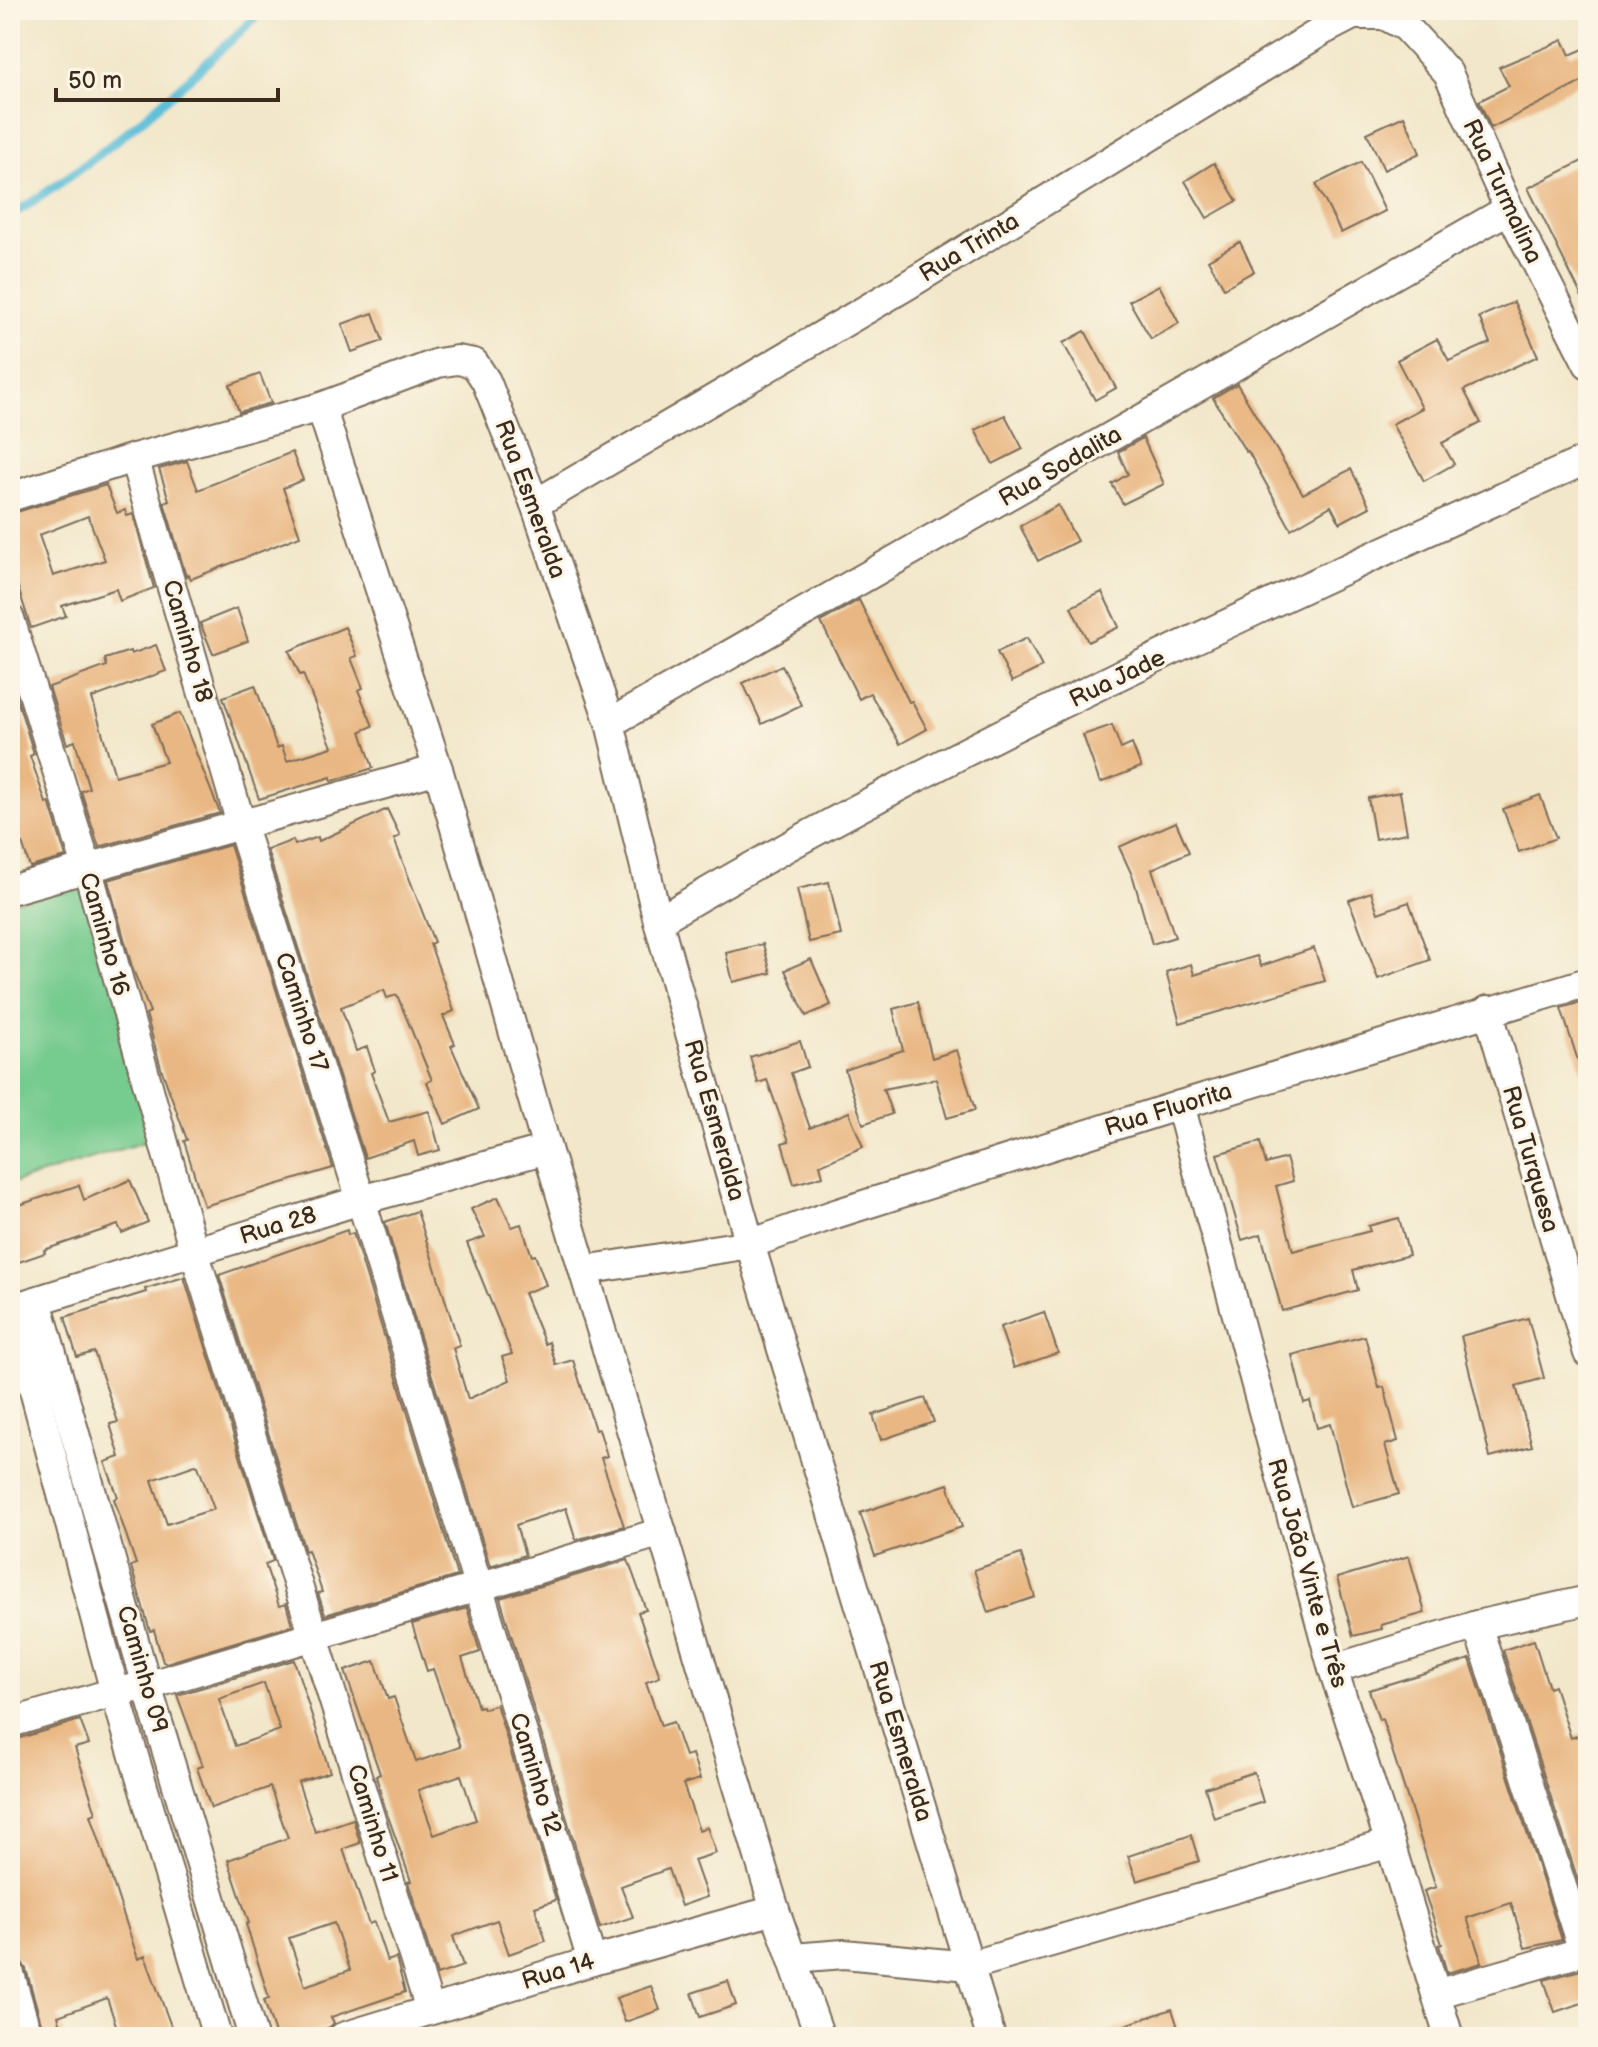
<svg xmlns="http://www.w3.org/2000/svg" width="1598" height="2047" viewBox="0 0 1598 2047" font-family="'Balsamiq Sans',sans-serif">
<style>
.green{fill:#76cb8f;stroke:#587a56;stroke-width:2}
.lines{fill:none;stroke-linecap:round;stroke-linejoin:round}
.stream{stroke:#5abdd8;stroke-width:9}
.building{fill:#e9b783;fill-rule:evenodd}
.street-casing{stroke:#7b6c5a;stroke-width:32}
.street{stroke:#fff;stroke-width:28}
.labels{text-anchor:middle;stroke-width:6;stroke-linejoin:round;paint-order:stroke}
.street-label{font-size:24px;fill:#3b2a1e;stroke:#fcf5e5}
</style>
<rect width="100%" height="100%" fill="#fcf5e5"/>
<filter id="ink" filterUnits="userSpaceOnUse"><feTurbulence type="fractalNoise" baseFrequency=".0125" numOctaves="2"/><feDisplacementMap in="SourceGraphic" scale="16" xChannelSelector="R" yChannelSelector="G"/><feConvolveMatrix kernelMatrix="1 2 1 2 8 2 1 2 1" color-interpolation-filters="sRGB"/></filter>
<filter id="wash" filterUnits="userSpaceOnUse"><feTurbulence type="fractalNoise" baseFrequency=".006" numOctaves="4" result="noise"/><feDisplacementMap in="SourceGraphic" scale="32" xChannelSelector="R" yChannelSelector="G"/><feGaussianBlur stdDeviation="1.8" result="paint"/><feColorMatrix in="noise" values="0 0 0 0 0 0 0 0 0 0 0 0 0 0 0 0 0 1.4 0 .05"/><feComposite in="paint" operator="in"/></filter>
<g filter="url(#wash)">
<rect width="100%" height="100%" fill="#f2e7ca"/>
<polygon class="green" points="86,879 166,1135 10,1184 10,903"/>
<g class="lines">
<path class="stream" d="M10,216C103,159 184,85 263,10"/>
</g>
<g id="blocks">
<g class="building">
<polygon points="1563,40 1570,55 1588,47 1588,79 1491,128 1479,101 1509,86 1499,67"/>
<polygon points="1404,116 1420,153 1384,170 1367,133"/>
<polygon points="1588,158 1588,309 1528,188"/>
<polygon points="1361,162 1385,211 1341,233 1316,184"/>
<polygon points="1214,163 1237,201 1207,218 1185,181"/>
<polygon points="1240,242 1254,271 1224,288 1208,260"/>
<polygon points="1159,285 1179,323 1151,339 1129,301"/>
<polygon points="1514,302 1538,356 1464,390 1481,423 1442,443 1454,464 1424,481 1392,424 1422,408 1397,360 1437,339 1449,361 1490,343 1479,317"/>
<polygon points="373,313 383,341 352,352 342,324"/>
<polygon points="1085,331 1116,388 1095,400 1063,343"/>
<polygon points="260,374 271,403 239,412 230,385"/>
<polygon points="1237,384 1303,494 1351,469 1370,507 1340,523 1331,506 1291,529 1248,451 1246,452 1213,398"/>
<polygon points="1005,415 1023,449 993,464 975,430"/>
<polygon points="1143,438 1164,484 1123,504 1112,484 1128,474 1118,452"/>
<polygon points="292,452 303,480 283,488 300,536 191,579 189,575 186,576 164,502 169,500 159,469 187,461 198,490"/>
<path d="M106,485L117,513L125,510L127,516L133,514L154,588L120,601L116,589L62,606L66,616L31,628L10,562V514ZM88,516L105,560L53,576L39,535Z"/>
<polygon points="1058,505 1077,541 1038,561 1020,526"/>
<polygon points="1102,592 1119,627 1088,642 1071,607"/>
<polygon points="859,600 909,702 912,701 927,729 900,744 870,693 859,699 821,622"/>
<polygon points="237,608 248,641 213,654 200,623"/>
<polygon points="345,627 357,656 351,658 363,688 358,690 373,726 361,731 373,768 332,781 331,777 259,799 223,697 255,685 277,748 282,746 287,761 332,747 303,674 300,675 289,651"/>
<polygon points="1027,638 1042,667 1012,682 997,652"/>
<polygon points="156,645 166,671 92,698 115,776 166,762 152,724 180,713 220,813 99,847 81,791 89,788 75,741 67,744 49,687 107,666 105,659 130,651 131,654"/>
<polygon points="782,665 801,705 762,724 743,683"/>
<polygon points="17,699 34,754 30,756 46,803 49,802 66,857 30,867 18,831 15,833 10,819 10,701"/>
<polygon points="1112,725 1121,749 1132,744 1141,767 1100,783 1083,735"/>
<polygon points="1400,792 1407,833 1375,839 1368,798"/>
<polygon points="1540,795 1556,838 1519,852 1503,809"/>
<polygon points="387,809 400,836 394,839 434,942 430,944 454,1011 443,1016 455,1044 451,1046 479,1109 445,1124 427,1082 432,1080 397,995 387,998 384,990 341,1007 356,1051 367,1047 375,1071 371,1073 389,1122 429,1111 440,1150 418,1156 414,1141 365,1158 267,850 293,840 295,845 318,837 319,841"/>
<polygon points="1176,822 1189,852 1152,869 1175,937 1152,944 1133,877 1119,847"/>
<polygon points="230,845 333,1168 204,1206 184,1141 187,1140 161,1068 146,1014 150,1012 132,967 108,880"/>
<polygon points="829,882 841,935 809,942 797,889"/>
<polygon points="1371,892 1378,913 1409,902 1430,960 1378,979 1349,900"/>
<polygon points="763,944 771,973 733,982 726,953"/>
<polygon points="1314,948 1325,981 1180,1023 1166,972 1191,964 1194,975 1257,956 1261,966"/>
<polygon points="811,959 831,1005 806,1016 785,970"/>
<polygon points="1588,1000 1588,1075 1583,1076 1561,1008"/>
<polygon points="918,1002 932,1058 957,1050 975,1110 947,1118 936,1079 883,1089 892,1114 863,1124 845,1070 903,1050 893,1009"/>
<polygon points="800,1041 808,1067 791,1073 810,1128 849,1112 863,1147 820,1165 823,1176 794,1184 782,1143 789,1141 767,1080 758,1083 750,1057"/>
<polygon points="1260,1142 1266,1164 1286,1158 1293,1181 1276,1186 1293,1251 1370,1231 1368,1226 1399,1218 1409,1255 1353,1270 1358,1290 1282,1311 1261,1234 1242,1240 1217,1154"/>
<polygon points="130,1180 148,1222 122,1233 118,1225 44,1250 45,1253 10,1265 10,1208 79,1185 84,1200"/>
<polygon points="498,1197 512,1227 521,1224 532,1256 535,1255 546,1285 524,1293 545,1344 549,1342 556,1365 573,1360 595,1430 599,1429 607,1456 601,1458 624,1526 576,1540 566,1508 516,1525 525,1555 490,1566 385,1222 417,1211 460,1346 453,1348 468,1399 510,1380 502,1357 512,1354 467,1243 485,1237 471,1209"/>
<polygon points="347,1230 348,1235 353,1233 457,1576 325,1615 318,1593 322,1592 308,1550 305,1551 219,1275"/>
<path d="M184,1277L273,1561L265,1564L279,1606L286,1604L292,1625L166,1663L163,1662L154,1630L150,1631L131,1566L136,1564L114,1499L118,1497L105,1462L120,1457L110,1424L118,1422L94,1352L77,1357L65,1317L146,1292L145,1289ZM195,1465L198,1466L214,1509L167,1524L152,1480Z"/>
<polygon points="1044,1312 1058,1353 1014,1368 1000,1327"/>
<polygon points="1528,1318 1544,1378 1516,1386 1532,1446 1490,1457 1461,1336"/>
<polygon points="1365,1336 1379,1388 1384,1387 1398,1441 1385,1445 1399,1494 1352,1507 1330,1424 1317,1428 1310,1401 1304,1403 1292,1355"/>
<polygon points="925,1398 934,1422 881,1440 873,1415"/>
<polygon points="948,1484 962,1527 875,1556 860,1513"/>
<polygon points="1021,1554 1035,1597 988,1613 974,1570"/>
<polygon points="1409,1556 1425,1613 1381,1625 1382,1629 1353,1636 1337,1578"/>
<polygon points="628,1560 646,1610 638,1612 660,1677 646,1682 661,1726 673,1722 685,1756 692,1754 700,1779 683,1784 699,1830 707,1827 716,1853 694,1860 707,1897 681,1906 668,1869 621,1886 633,1917 600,1928 500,1598"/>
<path d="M467,1608L480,1652L462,1658L478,1707L482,1706L483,1709L496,1704L556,1900L535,1907L546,1941L509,1954L497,1920L453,1936L463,1966L437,1975L408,1882L411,1881L385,1808L376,1776L380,1774L345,1671L375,1661L388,1699L394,1697L416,1762L460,1747L433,1669L427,1671L412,1624ZM461,1775L476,1820L434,1835L418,1790Z"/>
<polygon points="1534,1640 1549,1688 1554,1686 1571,1738 1588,1732 1588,1911 1503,1650"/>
<polygon points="1470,1659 1562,1940 1525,1948 1511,1903 1467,1918 1482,1963 1447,1973 1439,1945 1442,1944 1424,1891 1436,1887 1382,1719 1379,1720 1369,1690"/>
<path d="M294,1660L330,1772L298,1782L315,1832L353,1819L360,1843L343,1849L369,1924L374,1922L387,1961L396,1958L405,1992L331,2017L334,2023L330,2027L300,2037H276L264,2000L269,1998L246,1924L249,1923L228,1860L288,1838L270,1787L211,1808L197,1768L203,1766L177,1695ZM264,1683L280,1730L235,1746L219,1699ZM334,1923L350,1970L305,1986L289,1938Z"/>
<polygon points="80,1720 89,1744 75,1748 96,1813 91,1815 138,1959 145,1956 175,2037 120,2037 107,1998 58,2016 65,2037 45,2037 26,1969 21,1961 12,1957 10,1953 10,1741"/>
<polygon points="1254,1772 1263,1802 1214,1818 1205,1788"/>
<polygon points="1191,1835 1199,1861 1137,1881 1128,1856"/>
<polygon points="1588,1968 1588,2001 1555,2012 1544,1980"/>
<polygon points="728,1981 736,2005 700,2017 692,1993"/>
<polygon points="651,1986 660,2010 625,2022 616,1998"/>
<polygon points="1172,2009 1181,2037 1103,2037 1102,2033"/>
</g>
</g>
</g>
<g filter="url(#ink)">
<use href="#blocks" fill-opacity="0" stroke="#7b6c5a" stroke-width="2"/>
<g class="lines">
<g class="street-casing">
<g id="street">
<polyline points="321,407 438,363 457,360 474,363 486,381 535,504 610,723 658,921 750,1244 991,2037"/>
<polyline points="134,458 241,824 361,1200 592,1961"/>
<polyline points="10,497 134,458 321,407 438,769 547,1149 775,1910 820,2037"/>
<polyline points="535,504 906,286 1322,31 1353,15 1384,15 1406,27 1448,73 1509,209 1588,364"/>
<polyline points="10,619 87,867 194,1251 430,2010"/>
<polyline points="610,723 1509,209"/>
<polyline points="10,890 438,769"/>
<path d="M658,921C956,744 1272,601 1588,459"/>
<polyline points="1488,1010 1588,1353"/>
<polyline points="1180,1105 1333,1669 1390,1843 1449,2037"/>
<polyline points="584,1270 750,1244 835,1214 1180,1105 1588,982"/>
<polyline points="37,1301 147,1686 253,2037"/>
<polyline points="19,1306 361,1200 547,1149"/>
<polyline points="12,1308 115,1692 217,2037"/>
<polyline points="1477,1625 1583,1951"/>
<polyline points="1333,1669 1477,1625 1588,1600"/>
<polyline points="10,1723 115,1692 147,1686 662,1532"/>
<polyline points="793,1958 844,1954 969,1966 1390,1843"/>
<polyline points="10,1974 28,2037"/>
<polyline points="1436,1994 1588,1950"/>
<polyline points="343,2037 592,1961 775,1910"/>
</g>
</g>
<use href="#street" class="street"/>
</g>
</g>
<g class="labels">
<g class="street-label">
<text transform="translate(1503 191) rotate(65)" y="8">Rua Turmalina</text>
<text transform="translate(969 247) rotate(-31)" y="8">Rua Trinta</text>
<text transform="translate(1060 466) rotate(-30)" y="8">Rua Sodalita</text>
<text transform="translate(531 499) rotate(70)" y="8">Rua Esmeralda</text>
<text transform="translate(188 641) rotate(74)" y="8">Caminho 18</text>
<text transform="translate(1117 678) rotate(-26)" y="8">Rua Jade</text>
<text transform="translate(105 934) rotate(74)" y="8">Caminho 16</text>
<text transform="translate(302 1012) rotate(72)" y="8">Caminho 17</text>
<text transform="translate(1168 1109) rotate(-17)" y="8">Rua Fluorita</text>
<text transform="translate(715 1120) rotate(74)" y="8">Rua Esmeralda</text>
<text transform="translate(1531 1159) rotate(74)" y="8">Rua Turquesa</text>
<text transform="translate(278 1225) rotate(-17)" y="8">Rua 28</text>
<text transform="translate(1308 1573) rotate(74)" y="8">Rua João Vinte e Três</text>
<text transform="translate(143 1669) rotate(74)" y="8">Caminho 09</text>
<text transform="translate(901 1741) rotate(73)" y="8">Rua Esmeralda</text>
<text transform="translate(536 1774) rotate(73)" y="8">Caminho 12</text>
<text transform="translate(373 1823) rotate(73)" y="8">Caminho 11</text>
<text transform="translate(558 1971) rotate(-17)" y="8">Rua 14</text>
</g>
</g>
<rect width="1598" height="2047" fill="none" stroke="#fcf5e5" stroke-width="40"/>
<path d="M56 88v12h222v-12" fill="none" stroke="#3b2a1e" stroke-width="4"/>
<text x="68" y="88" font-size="24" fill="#3b2a1e" stroke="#fcf5e5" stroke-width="6" paint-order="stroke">50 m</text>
</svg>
